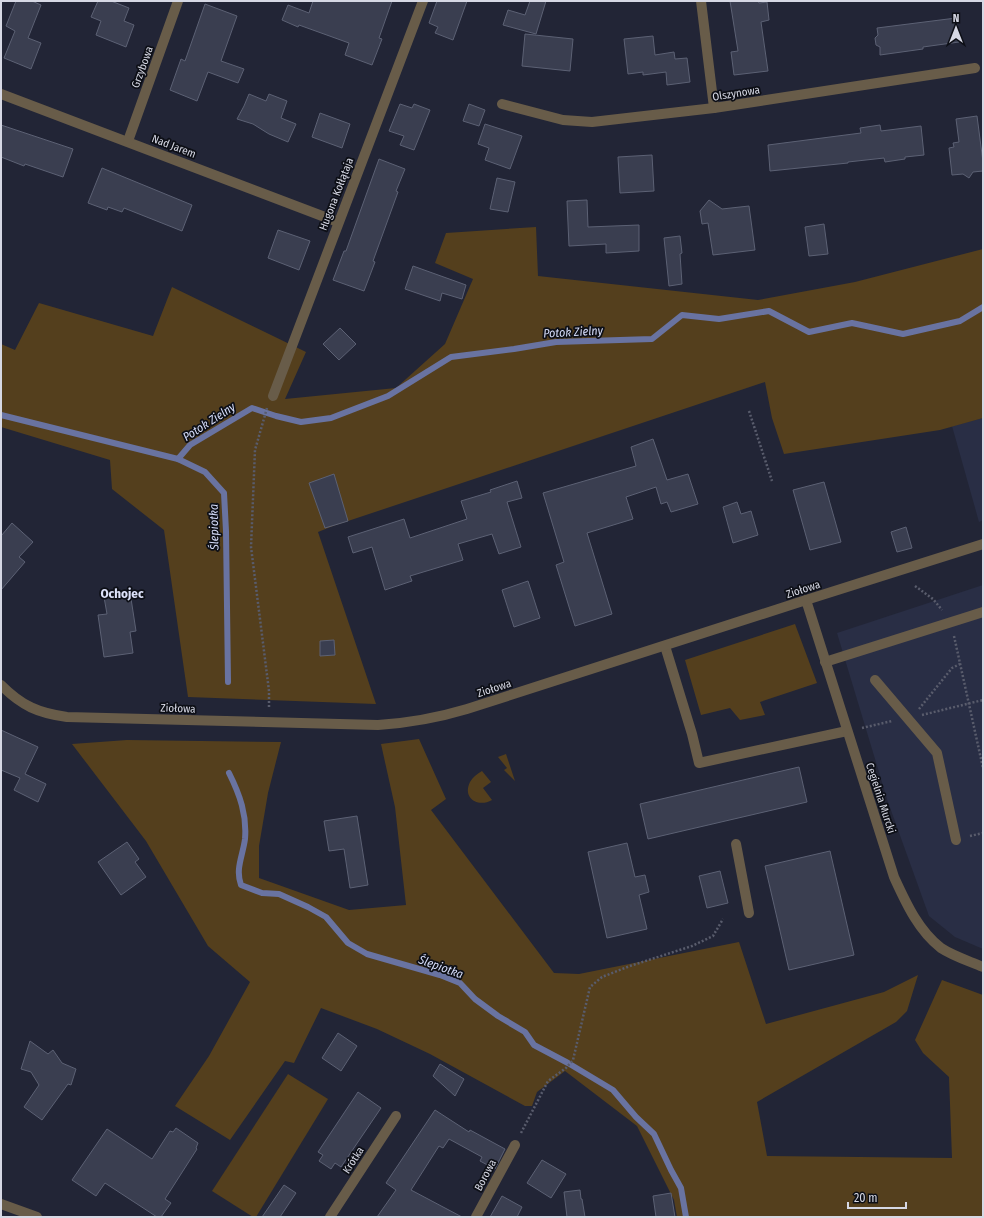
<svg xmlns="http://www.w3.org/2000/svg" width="984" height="1218" viewBox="0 0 984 1218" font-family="'Fira Sans Condensed',sans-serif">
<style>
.built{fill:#292e45}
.green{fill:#543f1d}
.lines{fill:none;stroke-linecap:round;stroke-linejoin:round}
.stream{stroke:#6973a1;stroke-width:6}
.building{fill:#3a3e50;stroke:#5c6174}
.path{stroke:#595c6c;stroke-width:2.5;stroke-dasharray:2 2;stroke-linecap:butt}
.service{stroke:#685c49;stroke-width:10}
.minor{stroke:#685c49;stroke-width:10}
.tertiary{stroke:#685c49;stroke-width:10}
.labels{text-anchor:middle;stroke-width:3.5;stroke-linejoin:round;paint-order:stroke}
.street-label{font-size:11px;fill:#d6d8e4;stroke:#0d0f16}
.water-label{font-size:12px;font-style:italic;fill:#d6ddfa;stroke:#0d0f16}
.quarter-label{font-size:13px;font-weight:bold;fill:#dce1f8;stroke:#0d0f16}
</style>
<rect width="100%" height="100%" fill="#222536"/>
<g class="built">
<polygon points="983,418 983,520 979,522 952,426"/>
<polygon points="983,585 983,949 955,937 929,916 888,802 837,633"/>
</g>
<g class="green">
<polygon points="536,227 538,276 758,300 855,282 983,249 983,418 940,430 784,454 772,418 765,382 333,526 318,532 376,704 188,697 164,530 112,489 110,460 1,427 1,344 15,350 39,303 153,336 172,287 306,352 285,399 396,388 445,344 473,279 435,263 446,233"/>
<polygon points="795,624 817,683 760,702 765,715 740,720 730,708 701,715 685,660"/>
<polygon points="419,739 446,799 431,810 554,973 579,974 739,942 766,1024 884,992 918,975 907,1011 896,1022 757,1102 767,1156 952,1158 949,1077 923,1053 915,1040 942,980 983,995 983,1217 677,1217 674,1200 637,1126 565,1071 537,1092 532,1106 525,1106 430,1054 377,1029 321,1008 294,1063 285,1061 230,1140 175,1106 209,1056 250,982 208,946 146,841 72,744 127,740 281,742 268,793 259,846 259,878 349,910 406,905 395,807 381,744"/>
<polygon points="506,754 515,781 504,770 507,768 498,757"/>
<path d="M482,771L491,782L483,788L492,800C478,808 462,798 470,782C473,777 477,774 482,771Z"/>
<polygon points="288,1074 328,1099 256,1217 253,1217 212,1191"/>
</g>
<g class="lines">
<g class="stream">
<polyline points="1,415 178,459 205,472 224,493 226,531 228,682"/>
<polyline points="178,459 190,445 252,408 276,416 301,422 331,418 388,396 451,357 514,349 556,342 652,339 682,315 719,319 769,311 809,332 852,323 903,334 960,321 983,307"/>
<path d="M229,773C240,795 247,815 245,839C243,855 235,869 241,885L262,893L279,894L308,907L326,917L348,943L367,954L440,975L460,983L475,999L498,1016L525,1032L534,1045L568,1063L613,1090L636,1117L654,1134L671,1170L681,1188L686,1217"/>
</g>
</g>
<g class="building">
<polygon points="16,1 32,1 41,5 28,38 41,43 31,69 4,58 15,31 6,26"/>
<polygon points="98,1 111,1 129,8 124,21 134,25 126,47 96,35 101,21 91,17"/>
<polygon points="313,1 392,1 379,38 382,39 372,65 345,55 349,43 299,25 298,27 282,20 288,5 309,13"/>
<polygon points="437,1 467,1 453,40 435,33 438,27 429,23"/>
<polygon points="530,1 546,1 536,34 503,25 508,10 525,15"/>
<polygon points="730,1 758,1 759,3 767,2 769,20 761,22 768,71 734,75 731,52 738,51"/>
<polygon points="205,4 237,16 221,61 244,69 238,83 208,72 197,101 170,90 181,59 185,61"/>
<polygon points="956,18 959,42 923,47 923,49 880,55 880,47 876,45 875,38 878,35 877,28"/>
<polygon points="525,34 573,39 570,71 522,66"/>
<polygon points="653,36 655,55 674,52 675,59 687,58 690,82 667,85 666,72 643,75 643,72 628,74 624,39"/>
<polygon points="249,94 266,101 269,94 287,101 281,118 296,124 288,142 269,134 253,124 237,119 244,106"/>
<polygon points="400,104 412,108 414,104 430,110 414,150 400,145 404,136 389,131"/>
<polygon points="469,104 485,110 479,126 463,121"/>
<polygon points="320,113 350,124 342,148 312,137"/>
<polygon points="977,116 983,162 983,171 973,172 969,178 963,174 952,175 949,148 954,147 953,143 959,142 956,119"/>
<polygon points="485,124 522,136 510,169 485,160 489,148 478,144"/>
<polygon points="1,125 73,149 63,177 25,164 24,166 1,157"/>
<polygon points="880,125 881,131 921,126 924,155 905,157 905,159 885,162 884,158 848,162 848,163 770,171 768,145 861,133 860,128"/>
<polygon points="652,155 654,191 620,193 618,157"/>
<polygon points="379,159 405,169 396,191 398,192 373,261 375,262 364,291 333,280 344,251 346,251"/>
<polygon points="102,168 192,205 182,231 124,208 122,212 108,207 107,210 88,203"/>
<polygon points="497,178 515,182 508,212 490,209"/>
<polygon points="587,200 588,227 639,225 639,251 606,253 606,244 569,246 567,201"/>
<polygon points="709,200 722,209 749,206 755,250 713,255 708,223 702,224 700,211"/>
<polygon points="824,224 828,254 809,256 805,227"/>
<polygon points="278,230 310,241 299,270 268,258"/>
<polygon points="680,236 682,253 680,254 682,284 669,286 664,238"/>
<polygon points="413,266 466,285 462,299 442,293 440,301 405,289"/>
<polygon points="340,328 356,344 339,360 323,344"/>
<polygon points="653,439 667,480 688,474 698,504 671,512 667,502 661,504 656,487 626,497 633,519 587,533 612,614 575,626 556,565 564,562 543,493 636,466 631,447"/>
<polygon points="334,474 348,521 325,528 309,483"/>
<polygon points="517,481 522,498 507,502 521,547 499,554 492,534 458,544 463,560 410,576 412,581 385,590 372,547 353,553 348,537 404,519 410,538 467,519 461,501 491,492 490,490"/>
<polygon points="824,482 841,542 810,550 793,490"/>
<polygon points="737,502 741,514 751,511 758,535 733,543 723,507"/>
<polygon points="12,523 33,542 19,557 25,562 1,590 1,536"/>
<polygon points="906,527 912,548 897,552 891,532"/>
<polygon points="528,581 540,618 514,627 502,590"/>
<polygon points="130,592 136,631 130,632 133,653 104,657 98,615 107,614 104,597"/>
<polygon points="334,640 335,655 320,656 320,641"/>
<polygon points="1,730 38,747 25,774 46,784 38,802 14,790 20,778 1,770"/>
<polygon points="799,767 807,802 648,839 640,804"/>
<polygon points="357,816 368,885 350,888 344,849 329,851 324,821"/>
<polygon points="127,842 139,859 135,862 146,877 121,895 98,862"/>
<polygon points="627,843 635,877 645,875 649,892 639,895 647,929 607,938 588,852"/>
<polygon points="830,851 854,955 789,970 765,866"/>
<polygon points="720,871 728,903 707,908 699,876"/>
<polygon points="338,1033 357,1046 341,1071 322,1058"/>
<polygon points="30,1041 48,1054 53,1050 62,1063 76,1069 71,1085 68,1084 42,1120 24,1107 39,1085 31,1072 21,1069"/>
<polygon points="440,1064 464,1079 455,1096 433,1076"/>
<polygon points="358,1092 381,1108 341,1167 335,1163 331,1169 319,1161 323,1155 318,1152"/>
<polygon points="435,1110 469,1132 470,1130 505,1149 495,1169 480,1161 482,1157 449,1139 443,1148 439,1146 411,1190 462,1217 377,1217 396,1190 386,1183"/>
<polygon points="176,1128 198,1143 196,1148 197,1149 165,1199 171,1203 161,1217 157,1217 105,1183 96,1196 72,1180 107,1129 152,1159 170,1131 173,1132"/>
<polygon points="542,1160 566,1174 551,1198 527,1183"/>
<polygon points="284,1185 296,1193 280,1217 262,1217"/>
<polygon points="580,1190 581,1199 582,1199 585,1217 567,1217 564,1192"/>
<polygon points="671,1193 675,1217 656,1217 653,1196"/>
<polygon points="502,1196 522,1207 517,1217 490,1217"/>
</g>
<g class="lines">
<g class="path">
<polyline points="267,408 255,450 251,547 269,691 269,708"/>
<polyline points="749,411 772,481"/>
<polyline points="915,586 933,599 942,610"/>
<polyline points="954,636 983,768"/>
<polyline points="919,709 952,668 960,664"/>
<polyline points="922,715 983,700"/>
<polyline points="862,728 892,721"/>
<polyline points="970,836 983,833"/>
<polyline points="521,1133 548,1081 566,1068 573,1060 590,987 602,977 630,966 692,946 713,936 723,919"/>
</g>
<g class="service">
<polyline points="665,646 692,734 699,763 847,731"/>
<polyline points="825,662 983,612"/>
<polyline points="875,680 937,753 956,840"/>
<polyline points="736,844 749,913"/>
</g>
<g class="minor">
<polyline points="701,1 714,108"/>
<polyline points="1,94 338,222"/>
<polyline points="502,104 563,120 592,122 714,108 975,68"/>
<polyline points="128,141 178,1"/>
<polyline points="273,396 423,1"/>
<polyline points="806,600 983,544"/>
<polyline points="1,1204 37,1217"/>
<polyline points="330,1217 396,1116"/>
<polyline points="476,1217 515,1145"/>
</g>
<path class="tertiary" d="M1,685C22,706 38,713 67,717L378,725C409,723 437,718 467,709L806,600L894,877C906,903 918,930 941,948C953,956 969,961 983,967"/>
</g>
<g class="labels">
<g class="street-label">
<text transform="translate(142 67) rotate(-70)" y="4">Grzybowa</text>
<text transform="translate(736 93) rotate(-9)" y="4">Olszynowa</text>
<text transform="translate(174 146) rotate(21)" y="4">Nad Jarem</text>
<text transform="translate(336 194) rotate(-69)" y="4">Hugona Kołłątaja</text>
<text transform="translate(803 589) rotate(-18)" y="4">Ziołowa</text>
<text transform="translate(494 688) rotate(-18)" y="4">Ziołowa</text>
<text transform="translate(178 708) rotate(2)" y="4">Ziołowa</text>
<text transform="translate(881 798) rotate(72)" y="4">Cegielnia Murcki</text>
<text transform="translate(353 1160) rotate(-57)" y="4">Krótka</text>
<text transform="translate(485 1175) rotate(-62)" y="4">Borowa</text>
</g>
<g class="water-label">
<text transform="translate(573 332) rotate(-3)" y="4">Potok Zielny</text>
<text transform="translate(209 422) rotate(-33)" y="4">Potok Zielny</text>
<text transform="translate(214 527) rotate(-91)" y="4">Ślepiotka</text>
<text transform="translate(441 967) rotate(20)" y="4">Ślepiotka</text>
</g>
<g class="quarter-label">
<text x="122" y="598">Ochojec</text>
</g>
</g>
<rect width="984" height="1218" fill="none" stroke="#d6d8e4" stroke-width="4"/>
<g transform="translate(956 28)" stroke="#0d0f16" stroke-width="3" paint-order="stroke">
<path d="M0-3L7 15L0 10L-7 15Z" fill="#d6d8e4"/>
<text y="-6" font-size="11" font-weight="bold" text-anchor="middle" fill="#d6d8e4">N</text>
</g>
<path d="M848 1202v6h58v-6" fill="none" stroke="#d6d8e4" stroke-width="2"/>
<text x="854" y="1202" font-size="12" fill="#d6d8e4" stroke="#0d0f16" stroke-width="3" paint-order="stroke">20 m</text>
</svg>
